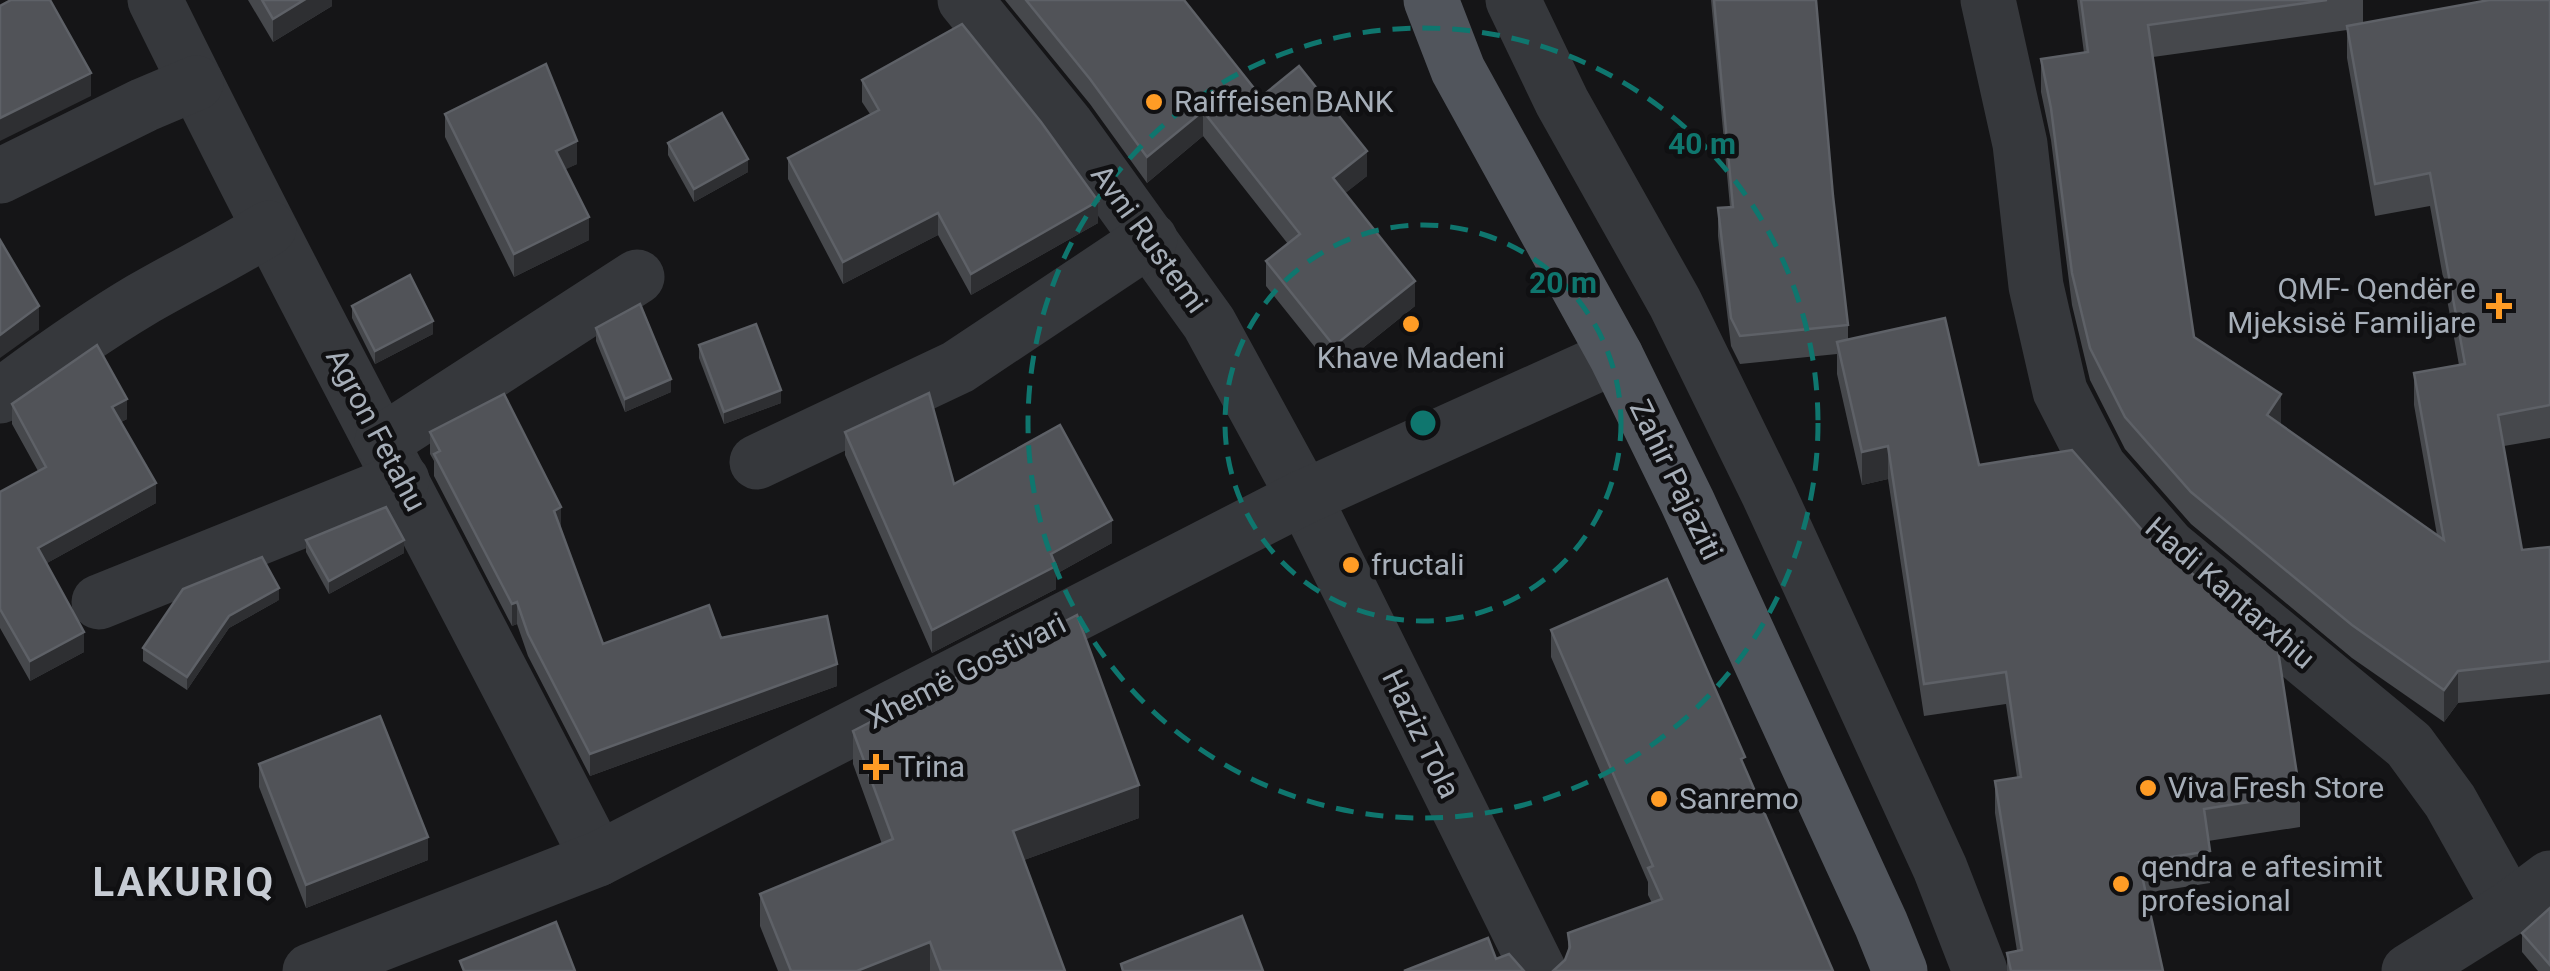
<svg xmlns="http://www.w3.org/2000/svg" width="2550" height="971" viewBox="0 0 2550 971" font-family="Roboto,sans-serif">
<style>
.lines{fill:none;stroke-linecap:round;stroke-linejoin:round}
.minor{stroke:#36383c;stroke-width:55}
.major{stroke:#51555c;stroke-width:55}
.wall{fill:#46484c;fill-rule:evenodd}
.shaded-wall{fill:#2e2f32}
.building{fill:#515358;stroke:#5e6167;stroke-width:2.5}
.ring{fill:none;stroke:#0f766e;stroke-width:5;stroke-dasharray:18 12}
.poi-dot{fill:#ff9c25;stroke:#101012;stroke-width:4}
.labels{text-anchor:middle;stroke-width:9;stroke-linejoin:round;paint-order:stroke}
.poi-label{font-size:30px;fill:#a6aeb8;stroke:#101012;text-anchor:start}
.street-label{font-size:30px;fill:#a6aeb8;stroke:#101012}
.district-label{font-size:40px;font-weight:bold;letter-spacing:2.5px;fill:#c7ccd4;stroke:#101012}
.centre{fill:#0f766e;stroke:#101012;stroke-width:5}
.ring-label{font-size:30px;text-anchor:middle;font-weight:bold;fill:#0f766e;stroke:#101012;stroke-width:9;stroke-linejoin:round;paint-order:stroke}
</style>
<rect width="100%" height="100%" fill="#151517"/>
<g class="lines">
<g class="minor">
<path d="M155,0C297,289 451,572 598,859"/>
<polyline points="965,0 1066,124 1209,323 1304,497 1539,971"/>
<polyline points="1513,0 1562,102 1675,303 1769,495 1940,868 1980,971"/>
<polyline points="1988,0 2020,144 2036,286 2060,391 2099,467 2169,547 2409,745 2450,801 2510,908"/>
<polyline points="0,176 144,105 196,83"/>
<path d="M0,396C46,362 92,329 141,300C184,275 228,254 269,228"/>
<polyline points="382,442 637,277"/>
<polyline points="757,462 958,367 1150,239"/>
<polyline points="99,602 402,480"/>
<polyline points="310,971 598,859 1304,497 1616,356"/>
<polyline points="2409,971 2510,908 2550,878"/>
</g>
<polyline class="major" points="1431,0 1458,70 1616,356 1687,501 1881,924 1900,971"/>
</g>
<g class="wall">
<polygon points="248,0 332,0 332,6 273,42"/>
<polygon points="1005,0 1148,0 1261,97 1367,176 1345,193 1415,306 1334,371 1266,286 1266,261 1288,244 1203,136 1147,183 1090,104"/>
<polygon points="1711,0 1816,0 1833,196 1848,325 1848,339 1979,465 2300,794 2300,827 2208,841 2210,883 2146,893 2163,971 2007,971 2007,953 2017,951 1995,813 1995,781 2017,777 2006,704 1924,716 1888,479 1862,485 1837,374 1837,354 1740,364 1731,346 1718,236 1718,208 1730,207"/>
<path d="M2077,0H2363V23L2550,0V438L2504,446L2522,550L2550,547V694L2458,703L2444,722L2352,658L2191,524L2125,449L2090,380L2072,305L2051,140L2041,92V59L2084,53ZM2347,30V58L2375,216L2430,206L2459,365L2414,373V405L2437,535L2281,425L2194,337L2153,57Z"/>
<polygon points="862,80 1098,223 971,295 938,235 843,284 788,179 788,158 870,114 862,102"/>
<polygon points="445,114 577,164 565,169 589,240 514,277 445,137"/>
<polygon points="668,143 748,172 694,202 668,155"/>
<polygon points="352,306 433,334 375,364 352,318"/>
<polygon points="596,328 671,392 625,412 596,341"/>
<polygon points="699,345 781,403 724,424 699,358"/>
<polygon points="12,404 127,419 121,422 156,503 47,563 84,652 30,681 0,628 0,492 38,471 12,424"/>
<polygon points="430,432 561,529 603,644 721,638 837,686 590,776 528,656 517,624 512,626 434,476 434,461 430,454"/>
<polygon points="845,432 954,484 1112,543 1056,574 1056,589 932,653 845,455"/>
<polygon points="306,540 404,553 329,594 306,552"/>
<polygon points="279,600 229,628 187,690 143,661 143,648"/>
<polygon points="1551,630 1745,769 1833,971 1565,960 1568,954 1568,933 1652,903 1648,895 1648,882 1551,657"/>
<polygon points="853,731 1139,818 1024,860 1065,971 778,971 760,926 760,894 882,844 853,764"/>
<polygon points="259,764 428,860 306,908 259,787"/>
<polygon points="2550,908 2550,971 2538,971 2522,952 2522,933"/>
</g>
<g class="shaded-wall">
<polygon points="304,0 332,0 332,6 273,42 273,19"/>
<polygon points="91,73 91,96 0,141 0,118"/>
<polygon points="1203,111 1203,136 1147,183 1147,157"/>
<polygon points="577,141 577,164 556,174 556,151"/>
<polygon points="1367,151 1367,176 1333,203 1333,178"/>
<polygon points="748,159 748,172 694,202 694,189"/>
<polygon points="1098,201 1098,223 971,295 971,274"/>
<polygon points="938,213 938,235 843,284 843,262"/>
<polygon points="589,217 589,240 514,277 514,254"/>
<polygon points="1415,281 1415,306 1334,371 1334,346"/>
<polygon points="39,306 39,330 0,358 0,335"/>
<polygon points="433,321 433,334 375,364 375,351"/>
<polygon points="671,379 671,392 625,412 625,399"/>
<polygon points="781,390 781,403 724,424 724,412"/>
<polygon points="2281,394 2281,426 2267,415"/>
<polygon points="127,399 127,419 112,427 112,407"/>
<polygon points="1888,446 1888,479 1862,485 1862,452"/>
<polygon points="156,483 156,503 38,568 38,548"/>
<polygon points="561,507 561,529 554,511"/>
<polygon points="1112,520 1112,543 1056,574 1056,589 932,653 932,630 1051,554"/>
<polygon points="404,540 404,553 329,594 329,581"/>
<polygon points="279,588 279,600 229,628 187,690 187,677 229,616"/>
<polygon points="517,602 517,624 512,626 512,604"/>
<polygon points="84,632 84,652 30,681 30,661"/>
<polygon points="837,664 837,686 590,776 590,754"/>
<polygon points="2458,671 2458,703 2444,722 2444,690"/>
<polygon points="1139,785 1139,818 1013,864 1013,831"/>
<polygon points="428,837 428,860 306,908 306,885"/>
<polygon points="930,942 930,971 857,971"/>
</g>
<g class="building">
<polygon points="11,0 50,0 91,73 0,118 0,6"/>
<polygon points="262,0 304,0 273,19"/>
<polygon points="1026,0 1184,0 1261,97 1299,66 1367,151 1333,178 1415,281 1334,346 1266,261 1300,234 1203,111 1147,157 1090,79"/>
<polygon points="1714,0 1816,0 1833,196 1848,325 1740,336 1731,318 1718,208 1733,207"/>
<polygon points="2081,0 2327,0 2148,25 2194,337 2281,394 2267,415 2444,540 2414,373 2465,364 2430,173 2375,184 2347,26 2489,0 2550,0 2550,405 2498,415 2522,550 2550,547 2550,661 2458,671 2444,690 2352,625 2191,492 2125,417 2090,348 2072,273 2051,108 2041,59 2088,52"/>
<polygon points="962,24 1041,122 1098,201 971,274 938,213 843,262 788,158 879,110 862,80"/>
<polygon points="546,64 577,141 556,151 589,217 514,254 445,114"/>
<polygon points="722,113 748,159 694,189 668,143"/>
<polygon points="0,240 39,306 0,335"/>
<polygon points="410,275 433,321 375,351 352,306"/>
<polygon points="640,304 671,379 625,399 596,328"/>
<polygon points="1945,318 1979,465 2072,450 2149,538 2277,644 2300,794 2204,809 2210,851 2139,862 2163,971 2011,971 2007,953 2022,950 1995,781 2021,777 2006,672 1924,684 1888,446 1862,452 1837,342"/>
<polygon points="756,324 781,390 724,412 699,345"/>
<polygon points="97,345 127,399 112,407 156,483 38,548 84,632 30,661 0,609 0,492 46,467 12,404"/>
<polygon points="929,393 954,484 1060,425 1112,520 1051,554 1056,566 932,630 845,432"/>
<polygon points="504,394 561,507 554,511 603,644 709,605 721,638 827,616 837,664 590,754 528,634 517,602 512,604 434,454 440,451 430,432"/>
<polygon points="386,507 404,540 329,581 306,540"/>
<polygon points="262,557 279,588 229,616 187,677 143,648 183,589"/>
<polygon points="1667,579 1745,757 1741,759 1833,971 1553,971 1565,960 1570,947 1568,933 1662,899 1648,868 1653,866 1551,630"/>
<polygon points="1077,615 1139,785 1013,831 1065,971 941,971 930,942 857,971 791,971 760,894 893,839 853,731"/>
<polygon points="380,716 428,837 306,885 259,764"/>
<polygon points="2550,908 2550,965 2522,933"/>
<polygon points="1242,916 1263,971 1123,971 1121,964"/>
<polygon points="556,922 575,971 464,971 460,961"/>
<polygon points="1488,938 1496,959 1509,954 1524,971 1404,971"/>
</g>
<g class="ring">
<circle cx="1423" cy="423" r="198"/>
<circle cx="1423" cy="423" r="395"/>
</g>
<g class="poi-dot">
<circle cx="1154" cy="102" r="10"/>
<path d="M2494 291h10v10h10v10h-10v10h-10v-10h-10v-10h10z"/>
<circle cx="1411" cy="324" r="10"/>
<circle cx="1351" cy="565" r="10"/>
<path d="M871 752h10v10h10v10h-10v10h-10v-10h-10v-10h10z"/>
<circle cx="2148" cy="788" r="10"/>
<circle cx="1659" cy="799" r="10"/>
<circle cx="2121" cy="884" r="10"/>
</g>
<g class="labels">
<g class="poi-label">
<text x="1174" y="112">Raiffeisen BANK</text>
<text x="2476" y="299" text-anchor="end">QMF- Qendër e<tspan x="2476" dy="34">Mjeksisë Familjare</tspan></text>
<text x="1411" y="368" text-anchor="middle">Khave Madeni</text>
<text x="1371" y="575">fructali</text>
<text x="898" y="777">Trina</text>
<text x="2168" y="798">Viva Fresh Store</text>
<text x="1679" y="809">Sanremo</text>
<text x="2141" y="877">qendra e aftesimit<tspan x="2141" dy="34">profesional</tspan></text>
</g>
<g class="street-label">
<text transform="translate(1149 239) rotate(54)" y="10">Avni Rustemi</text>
<text transform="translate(376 430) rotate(62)" y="10">Agron Fetahu</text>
<text transform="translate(1676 480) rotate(64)" y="10">Zahir Pajaziti</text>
<text transform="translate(2230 593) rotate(41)" y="10">Hadi Kantarxhiu</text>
<text transform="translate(966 671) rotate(-27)" y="10">Xhemë Gostivari</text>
<text transform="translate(1421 734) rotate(64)" y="10">Haziz Tola</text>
</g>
<g class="district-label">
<text x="184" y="896">LAKURIQ</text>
</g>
</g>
<circle cx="1423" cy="423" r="15" class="centre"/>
<g class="ring-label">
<text x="1702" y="154">40 m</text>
<text x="1563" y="293">20 m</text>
</g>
</svg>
